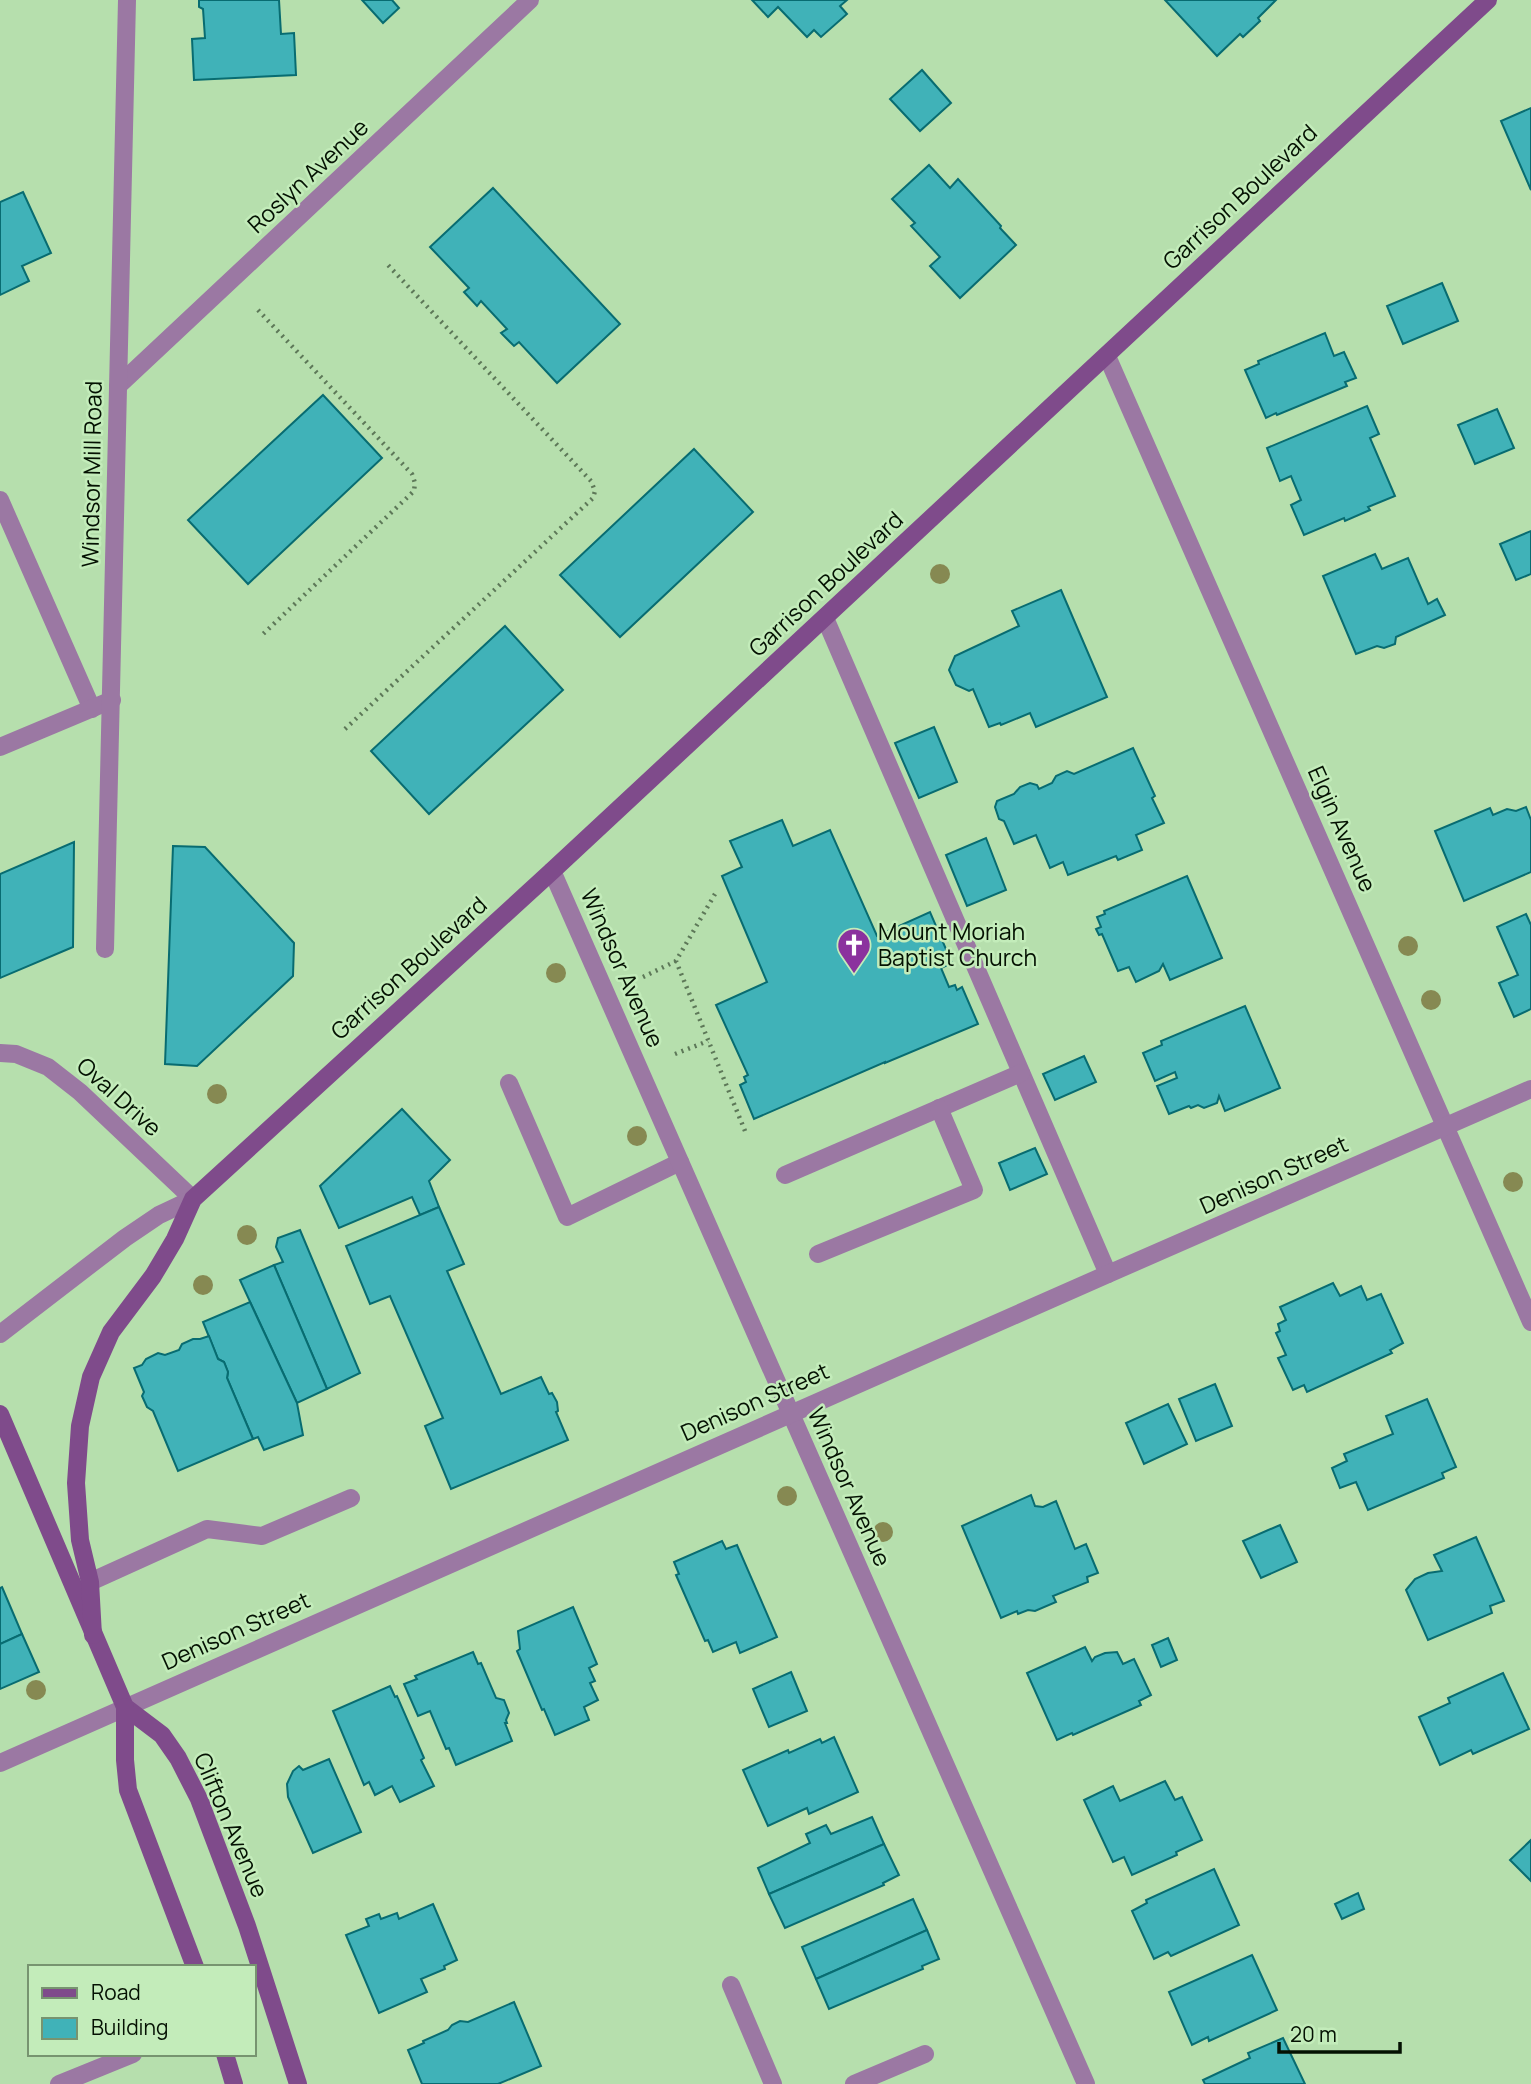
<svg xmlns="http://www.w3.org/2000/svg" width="1531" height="2084" viewBox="0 0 1531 2084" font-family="Manrope,sans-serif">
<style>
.building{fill:#40b2b8;stroke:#086c71;stroke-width:2}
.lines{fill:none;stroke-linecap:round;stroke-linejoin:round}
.path{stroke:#5d7858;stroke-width:4.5;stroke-dasharray:2 5;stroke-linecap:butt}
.service{stroke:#9b78a3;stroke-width:18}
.minor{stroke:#9b78a3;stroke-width:18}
.tertiary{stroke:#9b78a3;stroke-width:18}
.secondary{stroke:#7f4b8b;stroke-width:18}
.tree{fill:#868952}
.labels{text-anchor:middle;stroke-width:5;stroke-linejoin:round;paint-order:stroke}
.street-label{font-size:23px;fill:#041102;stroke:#c3ecba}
.poi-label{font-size:23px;fill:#041102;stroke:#c3ecba;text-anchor:start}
</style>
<rect width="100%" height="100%" fill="#b6dfad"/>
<g class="building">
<polygon points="199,0 279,0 281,34 294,33 296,75 194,80 192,39 205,38 203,9 199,7"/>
<polygon points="362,0 392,0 399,8 383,23"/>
<polygon points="752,0 847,0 840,6 847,14 821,37 814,30 807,37 778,7 768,17"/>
<polygon points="1165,0 1276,0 1258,18 1260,21 1243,37 1240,34 1217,56"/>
<polygon points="922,70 951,103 920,131 890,99"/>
<polygon points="1531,108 1531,190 1501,121"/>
<polygon points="929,165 950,188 958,179 1001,226 1000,228 1016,245 960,298 930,266 940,257 911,226 915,223 892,199"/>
<polygon points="493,188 620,324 557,383 519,342 514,346 501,333 507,329 481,301 477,306 464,292 469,288 430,247"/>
<polygon points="23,192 51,253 22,266 29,281 0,295 0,202"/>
<polygon points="1442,283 1458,321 1403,344 1387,306"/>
<polygon points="1325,333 1334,356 1344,352 1356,378 1345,382 1347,386 1277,415 1276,413 1266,418 1245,370 1259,364 1258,361"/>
<polygon points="323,395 382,458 248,584 188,520"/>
<polygon points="1367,406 1379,434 1370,438 1395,496 1368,507 1370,510 1345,521 1344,518 1304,535 1291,505 1301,500 1291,476 1280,481 1267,448"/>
<polygon points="1497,409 1514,448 1475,464 1458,425"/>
<polygon points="694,449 753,512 620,637 560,575"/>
<polygon points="1531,531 1531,574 1516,580 1500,544"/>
<polygon points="1375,554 1382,569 1408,558 1428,604 1437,599 1445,615 1396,637 1395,644 1384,648 1377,646 1356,654 1323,576"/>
<polygon points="1061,590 1107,697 1036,727 1030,713 1001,725 1000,723 989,727 973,689 969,691 956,685 949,670 955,656 1019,626 1012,611"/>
<polygon points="505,626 563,690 429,814 371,751"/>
<polygon points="934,727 957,782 919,798 895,743"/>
<polygon points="1133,748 1155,796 1152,798 1164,823 1136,835 1142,850 1118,860 1116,856 1068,875 1063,862 1050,868 1036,835 1014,844 1004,821 999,819 995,807 997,801 1014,794 1020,787 1030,783 1037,785 1039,789 1052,783 1056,776 1067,771 1074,774"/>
<polygon points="1526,807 1531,820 1531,872 1464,901 1435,831 1490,808 1493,815 1507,809 1516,811"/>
<polygon points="782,820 793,846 830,830 877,936 930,912 952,963 941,968 949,987 955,985 957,990 962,987 978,1024 885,1063 885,1062 754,1119 740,1085 746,1082 744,1077 748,1075 716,1005 767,982 722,876 742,867 730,841"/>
<polygon points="986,838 1006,890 967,906 946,855"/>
<polygon points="74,842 73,947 0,978 0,874"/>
<polygon points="173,846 205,847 294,943 293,976 197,1066 165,1064"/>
<polygon points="1187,876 1222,958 1170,980 1163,964 1159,971 1136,982 1129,967 1118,971 1102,934 1099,935 1096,929 1101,927 1097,917 1105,914 1104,911"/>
<polygon points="1526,914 1531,925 1531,1009 1514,1017 1499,983 1518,975 1497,927"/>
<polygon points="1245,1006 1280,1088 1225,1111 1219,1096 1217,1103 1204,1108 1198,1105 1191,1108 1189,1106 1169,1114 1157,1086 1177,1078 1175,1072 1155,1081 1143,1053 1162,1045 1161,1041"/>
<polygon points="1084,1056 1096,1082 1055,1100 1043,1074"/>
<polygon points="402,1109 450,1160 429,1181 439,1207 420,1215 412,1197 339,1228 320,1186"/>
<polygon points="1035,1148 1047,1174 1010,1190 999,1163"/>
<polygon points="439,1207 464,1264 447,1271 501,1394 541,1377 549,1394 552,1393 557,1402 558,1411 556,1412 568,1440 451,1489 425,1426 443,1418 390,1296 370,1304 346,1246"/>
<polygon points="300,1230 360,1373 327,1389 274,1265 283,1262 276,1247 278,1238"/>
<polygon points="274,1265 327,1389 297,1403 240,1280"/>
<polygon points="1333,1283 1340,1296 1361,1286 1367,1300 1381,1294 1403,1343 1390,1350 1392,1353 1307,1392 1304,1385 1293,1390 1278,1358 1286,1355 1276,1333 1280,1331 1278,1324 1286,1320 1280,1307"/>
<polygon points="250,1302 297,1403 303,1435 264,1450 258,1437 253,1439 227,1378 228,1372 224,1362 218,1359 203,1322"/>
<polygon points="209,1336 218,1359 224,1362 228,1372 227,1378 253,1439 178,1471 153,1411 147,1407 142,1396 144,1392 134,1368 142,1365 146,1359 158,1353 165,1355 179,1350 182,1344 193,1339 200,1339"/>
<polygon points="1215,1384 1232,1426 1196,1441 1179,1399"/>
<polygon points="1427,1399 1456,1467 1442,1473 1444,1478 1368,1510 1356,1482 1340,1488 1332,1468 1347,1461 1344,1454 1393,1434 1386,1416"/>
<polygon points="1168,1404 1187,1444 1144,1464 1126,1423"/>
<polygon points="1031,1495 1035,1506 1043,1507 1056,1501 1075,1549 1086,1544 1098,1573 1087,1577 1088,1582 1053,1596 1056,1602 1035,1611 1028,1610 1018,1614 1017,1611 1001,1618 962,1526"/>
<polygon points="1280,1525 1297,1562 1261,1578 1243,1541"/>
<polygon points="1476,1537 1504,1601 1490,1606 1492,1613 1428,1640 1406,1590 1415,1579 1428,1573 1442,1571 1434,1555"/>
<polygon points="722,1541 726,1549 737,1545 777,1637 740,1653 736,1642 713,1652 708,1640 705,1641 676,1575 679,1574 674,1562"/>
<polygon points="2,1587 22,1634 0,1644 0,1588"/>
<polygon points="573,1607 597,1664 589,1668 595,1681 590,1683 598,1700 584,1707 589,1720 555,1735 544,1709 542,1710 517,1651 520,1649 518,1631"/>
<polygon points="22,1634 39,1672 0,1689 0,1644"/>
<polygon points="1168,1638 1177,1660 1161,1667 1152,1645"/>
<polygon points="1085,1647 1092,1661 1095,1657 1105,1653 1117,1652 1123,1664 1134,1659 1151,1695 1139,1701 1141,1705 1073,1735 1072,1733 1057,1740 1027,1673"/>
<polygon points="473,1652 478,1664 481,1663 496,1698 504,1700 509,1713 506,1720 507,1723 505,1723 512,1741 456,1765 449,1748 446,1749 430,1711 418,1716 404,1684 417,1679 415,1676"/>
<polygon points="791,1672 807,1711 769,1727 753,1689"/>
<polygon points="1503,1673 1529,1729 1473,1754 1471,1750 1440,1765 1419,1717 1450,1703 1448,1698"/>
<polygon points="390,1686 395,1697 397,1696 424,1758 421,1760 434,1786 400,1802 392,1786 375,1795 369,1782 364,1785 333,1711"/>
<polygon points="834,1737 858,1792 809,1814 807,1808 768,1826 743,1770 788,1750 789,1753 820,1739 822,1743"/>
<polygon points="329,1759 361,1832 313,1853 288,1797 287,1784 293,1771 299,1766 303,1770"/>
<polygon points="1165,1781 1175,1800 1182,1797 1202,1840 1176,1852 1177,1855 1132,1875 1124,1857 1113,1862 1084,1800 1113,1786 1120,1801"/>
<polygon points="872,1817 884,1844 769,1894 758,1868 810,1843 806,1834 826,1825 831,1834"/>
<polygon points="1531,1840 1531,1881 1510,1860"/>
<polygon points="884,1844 899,1875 883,1883 884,1885 785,1928 769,1894"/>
<polygon points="1214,1869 1239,1925 1171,1956 1168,1952 1154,1959 1132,1911 1147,1903 1146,1900"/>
<polygon points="1358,1893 1364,1909 1342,1919 1335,1904"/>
<polygon points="913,1899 927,1930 816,1979 802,1947"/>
<polygon points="433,1904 457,1960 444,1966 445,1969 421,1979 427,1992 379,2013 346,1935 369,1926 366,1919 379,1914 381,1919 397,1913 399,1919"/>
<polygon points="927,1930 939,1959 922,1966 923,1969 829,2009 816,1979"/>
<polygon points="1252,1955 1277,2010 1209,2041 1208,2037 1192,2045 1169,1992"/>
<polygon points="514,2002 541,2066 498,2084 422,2084 408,2050 424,2043 423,2041 448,2030 452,2025 460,2021 468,2022"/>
<polygon points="1283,2038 1305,2084 1205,2084 1203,2080 1250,2058 1248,2053"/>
</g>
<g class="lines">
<g class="path">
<polyline points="258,310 412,474 415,483 414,491 261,636"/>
<polyline points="345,729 593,498 595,491 591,481 387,264"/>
<polyline points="715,894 676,961 745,1131"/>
<polyline points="643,977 676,961"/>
<polyline points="675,1054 708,1041"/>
</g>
<g class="service">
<polyline points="0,500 92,709"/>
<polyline points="825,618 1108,1274"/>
<polyline points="509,1083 567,1217 680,1162"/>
<polyline points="785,1175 1021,1073"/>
<polyline points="818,1254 974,1190 939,1108"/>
<polyline points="90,1582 207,1529 262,1536 351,1498"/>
<polyline points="731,1985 773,2084"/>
<polyline points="59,2084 133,2054"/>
<polyline points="854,2084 925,2054"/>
</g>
<g class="minor">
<polyline points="1107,356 1531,1322"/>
<polyline points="118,386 530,0"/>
<polyline points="0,747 112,700"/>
<polyline points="552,871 1086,2084"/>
<polyline points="105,949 127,0"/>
<polyline points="0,1053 16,1054 48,1067 80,1092 193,1199"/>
<polyline points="0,1763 1108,1274 1531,1089"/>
</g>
<polyline class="tertiary" points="0,1334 125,1238 159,1215 193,1199"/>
<g class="secondary">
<polyline points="0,1414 125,1707 162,1735 178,1758 199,1799 247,1926 298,2084"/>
<polyline points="93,1635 90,1582 80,1540 76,1483 80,1426 91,1377 111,1332 153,1276 175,1239 193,1199 552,871 1488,0"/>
<polyline points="125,1707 125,1760 128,1790 195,1967"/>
<polyline points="225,2054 234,2084"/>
</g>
</g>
<g class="tree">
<circle cx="940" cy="574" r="10"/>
<circle cx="1408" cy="946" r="10"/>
<circle cx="556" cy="973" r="10"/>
<circle cx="1431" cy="1000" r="10"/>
<circle cx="217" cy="1094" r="10"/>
<circle cx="637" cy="1136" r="10"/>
<circle cx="1513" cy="1182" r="10"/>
<circle cx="247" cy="1235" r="10"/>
<circle cx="203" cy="1285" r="10"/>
<circle cx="787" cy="1496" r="10"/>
<circle cx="883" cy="1532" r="10"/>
<circle cx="36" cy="1690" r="10"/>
</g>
<defs>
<g id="church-pin" transform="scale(1.75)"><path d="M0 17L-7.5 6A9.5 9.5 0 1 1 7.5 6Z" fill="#8b329e" stroke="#c3ecba"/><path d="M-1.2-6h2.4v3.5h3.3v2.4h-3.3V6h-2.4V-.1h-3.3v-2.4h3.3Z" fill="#fff"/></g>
</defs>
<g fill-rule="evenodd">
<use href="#church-pin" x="854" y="945"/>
</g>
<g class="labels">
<g class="street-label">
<text transform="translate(308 176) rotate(-43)" y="8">Roslyn Avenue</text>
<text transform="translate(1240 197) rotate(-43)" y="8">Garrison Boulevard</text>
<text transform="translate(92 474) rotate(-89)" y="8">Windsor Mill Road</text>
<text transform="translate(826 584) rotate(-43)" y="8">Garrison Boulevard</text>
<text transform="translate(1342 829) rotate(66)" y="8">Elgin Avenue</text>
<text transform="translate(409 968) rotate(-42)" y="8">Garrison Boulevard</text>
<text transform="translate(622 968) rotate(66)" y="8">Windsor Avenue</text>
<text transform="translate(119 1097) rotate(42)" y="8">Oval Drive</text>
<text transform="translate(1274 1175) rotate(-24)" y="8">Denison Street</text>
<text transform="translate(755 1402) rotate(-24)" y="8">Denison Street</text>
<text transform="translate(849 1487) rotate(66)" y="8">Windsor Avenue</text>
<text transform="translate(236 1631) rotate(-24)" y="8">Denison Street</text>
<text transform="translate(231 1825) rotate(67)" y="8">Clifton Avenue</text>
</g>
<g class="poi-label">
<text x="878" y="940">Mount Moriah<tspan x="878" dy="26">Baptist Church</tspan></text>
</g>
</g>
<rect x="28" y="1965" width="228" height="91" fill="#c3ecba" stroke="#779470" stroke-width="2"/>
<rect x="42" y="1988" width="35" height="10" fill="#7f4b8b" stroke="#779470" stroke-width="2"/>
<text x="91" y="2000" font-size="21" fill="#041102">Road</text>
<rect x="42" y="2018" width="35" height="21" fill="#40b2b8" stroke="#779470" stroke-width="2"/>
<text x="91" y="2035" font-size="21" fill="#041102">Building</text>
<path d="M1279 2042v10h121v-10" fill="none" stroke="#041102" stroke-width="3.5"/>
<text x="1290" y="2042" font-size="21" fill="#041102" stroke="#c3ecba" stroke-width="5" paint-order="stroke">20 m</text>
</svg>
